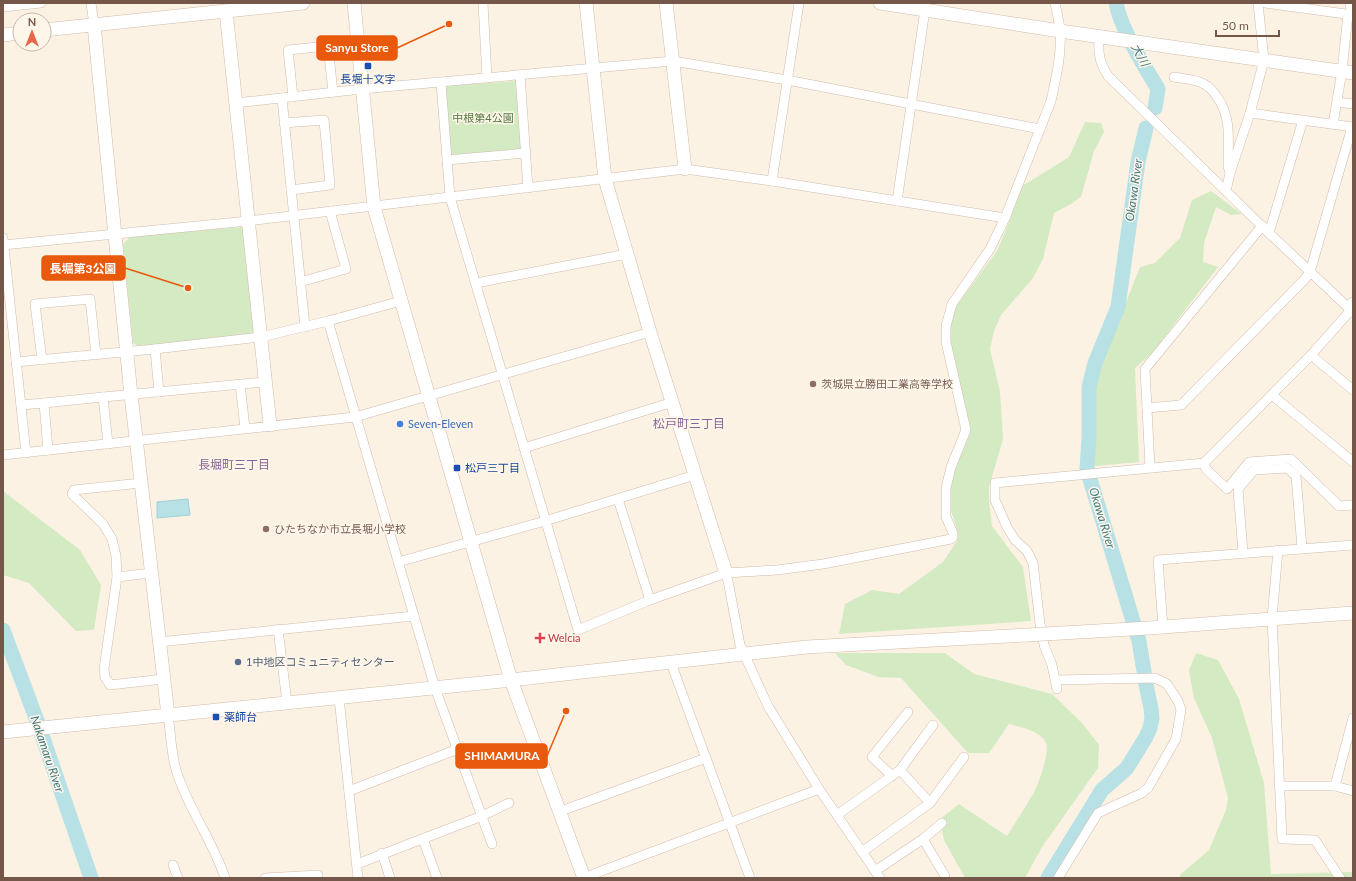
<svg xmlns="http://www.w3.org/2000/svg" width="1356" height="881" viewBox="0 0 1356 881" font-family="Lato,'Noto Sans JP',sans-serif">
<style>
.green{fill:#d4eac2}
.water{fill:#b8e1e6;stroke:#9ed1d8}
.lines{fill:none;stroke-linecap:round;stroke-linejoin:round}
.river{stroke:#b8e1e6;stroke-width:15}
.street-casing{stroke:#d0bbad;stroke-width:10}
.secondary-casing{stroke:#d3baaa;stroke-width:14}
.street{stroke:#fff;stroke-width:9}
.secondary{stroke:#fff;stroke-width:13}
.secondary-bridge-casing{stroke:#d3baaa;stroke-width:14;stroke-linecap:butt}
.secondary-bridge{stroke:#fff;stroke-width:13}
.transit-dot{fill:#1a4fb4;stroke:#fff6ea;stroke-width:1.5}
.education-dot{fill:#8d6e63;stroke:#fff6ea;stroke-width:1.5}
.shop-dot{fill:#3f7fe0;stroke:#fff6ea;stroke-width:1.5}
.health-dot{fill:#e0444e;stroke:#fff6ea;stroke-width:1.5}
.service-dot{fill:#5c6f8a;stroke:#fff6ea;stroke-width:1.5}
.labels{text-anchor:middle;stroke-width:3;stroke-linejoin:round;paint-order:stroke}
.transit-label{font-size:11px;fill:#164399;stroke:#fff6ea;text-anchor:start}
.park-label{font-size:11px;fill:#547a41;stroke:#fff6ea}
.education-label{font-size:11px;fill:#785e54;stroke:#fff6ea;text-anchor:start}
.shop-label{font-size:11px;fill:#366cbe;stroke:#fff6ea;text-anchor:start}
.health-label{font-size:11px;fill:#be3a42;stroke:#fff6ea;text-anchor:start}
.service-label{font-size:11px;fill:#4e5e75;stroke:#fff6ea;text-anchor:start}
.water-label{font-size:12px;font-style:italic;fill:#3f7981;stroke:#fff6ea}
.neighbourhood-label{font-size:12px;fill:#856598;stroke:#fff6ea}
.leader{fill:none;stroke:#e8590c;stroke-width:1.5}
.callout-dot{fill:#e8590c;stroke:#fff6ea;stroke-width:1.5}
.callout{fill:#e8590c;stroke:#e8590c;stroke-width:1.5}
.callout-label{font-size:12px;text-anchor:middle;font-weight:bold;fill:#fff}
</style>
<rect width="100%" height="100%" fill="#fcf2e3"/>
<g class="green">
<polygon points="516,81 521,150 450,155 445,86"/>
<polygon points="1085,122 1101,123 1104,132 1094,151 1081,197 1071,204 1054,213 1043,259 1033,278 1001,315 994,331 990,349 1000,392 1003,439 989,487 989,501 992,526 1023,567 1031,621 839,634 845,604 872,590 899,594 943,562 957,541 958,532 950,508 951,487 956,468 971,431 950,341 951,325 955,308 997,251 1010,220 1019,188 1069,157"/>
<polygon points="1211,191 1242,214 1231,215 1216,207 1204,243 1203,262 1218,267 1152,353 1135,368 1139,462 1095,466 1093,389 1101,366 1140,267 1155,263 1180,238 1192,200"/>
<polygon points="243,227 254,331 250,335 138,346 133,343 123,244 131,236"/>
<polygon points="3,491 80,550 101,585 94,630 76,631 29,583 3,575"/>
<path d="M835,653H945L974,674L1052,694L1083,724L1099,745L1098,768L1042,847L1025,878H965L944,840L940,819L959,804L1007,836C1016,822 1025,808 1033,794C1038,786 1050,752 1046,743C1041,731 1020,727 1009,724L989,753H968L901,678L878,677L846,665Z"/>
<polygon points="1196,653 1218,660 1239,699 1264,783 1271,874 1353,872 1353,878 1180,878 1180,875 1209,850 1226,810 1228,798 1212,738 1194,698 1189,670"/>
</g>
<polygon class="water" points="188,499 190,515 157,518 157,502"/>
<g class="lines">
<g class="river">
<path d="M1116,3C1121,30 1144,65 1158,89L1155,108"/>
<polyline points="3,630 36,718 91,878"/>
<polyline points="1048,878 1102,790 1127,768 1146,737 1150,728 1152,718 1151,708 1146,685 1144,671 1139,641 1087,469 1089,438 1089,387 1095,363 1118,307 1138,162 1146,128"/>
</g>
<g class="street-casing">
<g id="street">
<polyline points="91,3 94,25"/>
<polyline points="483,3 487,78"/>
<polyline points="1265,3 1353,15"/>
<polyline points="1350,3 1352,15"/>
<polyline points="3,7 41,3"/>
<path d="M1099,36C1098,52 1099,62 1108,76L1269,233L1353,312"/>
<polyline points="520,75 528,188"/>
<path d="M1174,77C1184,79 1195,79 1204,84C1210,87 1214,92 1217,97C1232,117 1228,142 1228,166L1229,170"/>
<path d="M441,83L450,197L578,630L650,600L726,573L777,570L823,564L951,539L953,537V533L946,517V488L951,467L966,430L946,342V326L952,304L990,249L1005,218L1051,101C1056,78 1062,53 1060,30C1059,21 1057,12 1055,3"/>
<polyline points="293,97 288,50 328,46 333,92"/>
<polyline points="282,98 305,327"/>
<polyline points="1337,102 1353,104"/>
<polyline points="235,103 362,89 673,61 787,80 1040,129"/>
<polyline points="1250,113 1353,127"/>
<polyline points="284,123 324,120 330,185 291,190"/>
<polyline points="1333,124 1342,71 1348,14"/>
<polyline points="447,160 526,153"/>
<polyline points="772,181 799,3"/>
<polyline points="1226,191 1230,173 1250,113 1264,60 1258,3"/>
<polyline points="897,201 925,10"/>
<polyline points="1269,233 1303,120"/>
<polyline points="3,238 26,453"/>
<polyline points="3,245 248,221 685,169 772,181 1005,218"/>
<polyline points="300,282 346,269 330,211"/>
<polyline points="476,283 627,254"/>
<polyline points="328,321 435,688 492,844"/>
<polyline points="155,349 159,392"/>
<polyline points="1311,355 1353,390"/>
<polyline points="42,360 35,304 90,299 96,355"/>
<polyline points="16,362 155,349 261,337 328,321 401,301"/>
<polyline points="240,384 245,428"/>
<polyline points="1272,395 1353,462"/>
<polyline points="103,397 265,382"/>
<polyline points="21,405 44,403"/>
<polyline points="1147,408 1181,405 1304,280 1310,272 1352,127"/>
<polyline points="524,448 673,402"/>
<polyline points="48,450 44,403 103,397 108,444"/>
<polyline points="3,455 355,417 650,332"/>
<polyline points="1204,463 1206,469 1227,489 1249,462 1291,459 1339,506 1353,505"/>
<polyline points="1150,467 1145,369 1262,226"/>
<polyline points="141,483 74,490 72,494 103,524 112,539 116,556 117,577 104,669 105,677 110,685 163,679"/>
<polyline points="618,499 650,600"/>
<polyline points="1278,550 1272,618 1282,839 1315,840 1340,878"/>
<polyline points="1243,553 1238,489 1254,470 1287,468 1296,476 1302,548"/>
<polyline points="398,562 545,521 695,475"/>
<polyline points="726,573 729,586 740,645 768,706 819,789 880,878"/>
<polyline points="117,577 151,573"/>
<polyline points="1163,627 1158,560 1353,545"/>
<polyline points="278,629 287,703"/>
<polyline points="159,642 414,616"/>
<polyline points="671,663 750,878"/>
<polyline points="1056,680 1155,678 1167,684 1178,701 1181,710 1176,739 1148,788 1142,793 1098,813 1058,878"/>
<polyline points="1057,689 1052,665 1044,645 1040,624 1033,563 1027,551 1015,540 1007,527 995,500 995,483 1204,463 1311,355 1351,310"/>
<polyline points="339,698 358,878"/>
<path d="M168,715C171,734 171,755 177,773C189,810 213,841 225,878"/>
<polyline points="900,770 930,803"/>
<polyline points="892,776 872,757 908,712"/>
<polyline points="1279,786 1335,786 1353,791"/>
<polyline points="1335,786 1353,718"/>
<polyline points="349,791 458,749"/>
<polyline points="561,811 706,758"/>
<polyline points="837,815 900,770 933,725"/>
<polyline points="423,839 437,878"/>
<polyline points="923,839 945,876"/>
<polyline points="862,852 930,803 964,757"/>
<polyline points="382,853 390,878"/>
<polyline points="357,864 482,816 509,803"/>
<polyline points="173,865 178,878"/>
<polyline points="875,871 923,839 942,823"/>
<polyline points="265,878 318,875 318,878"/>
<polyline points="583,878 819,789"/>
</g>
</g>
<g class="secondary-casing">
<g id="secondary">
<polyline points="354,3 374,207 511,680 584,878"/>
<polyline points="586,3 605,179 650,332 726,573"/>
<polyline points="666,3 685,169"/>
<polyline points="880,3 1060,31 1353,73"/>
<polyline points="226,11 270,425"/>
<polyline points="94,25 131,395 168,715"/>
<polyline points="44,30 303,3"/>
<polyline points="3,35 20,33"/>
<polyline points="1351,310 1353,304"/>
<polyline points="1149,628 1353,613"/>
<polyline points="3,732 511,680 807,647 1027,635"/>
</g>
</g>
<use href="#street" class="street"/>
<use href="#secondary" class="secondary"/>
<g class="secondary-bridge-casing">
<polyline id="secondary-bridge" points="1027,635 1149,628"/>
</g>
<use href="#secondary-bridge" class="secondary-bridge"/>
</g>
<g class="transit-dot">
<rect x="364" y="62" width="8" height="8" rx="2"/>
<rect x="453" y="464" width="8" height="8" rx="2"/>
<rect x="212" y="713" width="8" height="8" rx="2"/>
</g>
<g class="education-dot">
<circle cx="813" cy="384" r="4"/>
<circle cx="266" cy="529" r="4"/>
</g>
<circle class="shop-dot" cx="400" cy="424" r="4"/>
<path class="health-dot" d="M538 632h4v4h4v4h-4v4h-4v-4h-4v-4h4z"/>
<circle class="service-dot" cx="238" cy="662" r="4"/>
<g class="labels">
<g class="transit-label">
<text x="368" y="83" text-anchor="middle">長堀十文字</text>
<text x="465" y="472">松戸三丁目</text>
<text x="224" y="721">薬師台</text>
</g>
<g class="park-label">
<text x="483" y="122">中根第4公園</text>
</g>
<g class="education-label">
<text x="821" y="388">茨城県立勝田工業高等学校</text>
<text x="274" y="533">ひたちなか市立長堀小学校</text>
</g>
<g class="shop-label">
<text x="408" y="428">Seven-Eleven</text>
</g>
<g class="health-label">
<text x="548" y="642">Welcia</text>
</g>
<g class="service-label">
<text x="246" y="666">1中地区コミュニティセンター</text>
</g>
<g class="water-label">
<text transform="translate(1140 55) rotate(61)" y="4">大川</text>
<text transform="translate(1134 190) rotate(-82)" y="4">Okawa River</text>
<text transform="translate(1102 518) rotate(73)" y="4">Okawa River</text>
<text transform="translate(47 754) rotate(71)" y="4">Nakamaru River</text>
</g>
<g class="neighbourhood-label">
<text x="689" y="428">松戸町三丁目</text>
<text x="234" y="469">長堀町三丁目</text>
</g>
</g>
<path class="leader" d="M449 24L397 48M188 288L125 268M566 711L547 756"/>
<g class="callout-dot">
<circle cx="449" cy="24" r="4"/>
<circle cx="188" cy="288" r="4"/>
<circle cx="566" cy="711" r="4"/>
</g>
<g class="callout">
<rect x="317" y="36" width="80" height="24" rx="4"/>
<rect x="42" y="256" width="83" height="24" rx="4"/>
<rect x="456" y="744" width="91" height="24" rx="4"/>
</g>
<g class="callout-label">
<text x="357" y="52">Sanyu Store</text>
<text x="83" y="273">長堀第3公園</text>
<text x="502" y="760">SHIMAMURA</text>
</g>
<rect width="1356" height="881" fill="none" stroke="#755749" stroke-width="8"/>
<g transform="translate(32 32)"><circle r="19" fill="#fff6ea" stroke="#c8b6aa"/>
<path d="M0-3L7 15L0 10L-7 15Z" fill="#e76548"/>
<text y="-6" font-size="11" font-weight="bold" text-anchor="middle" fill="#755749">N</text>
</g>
<path d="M1216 30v6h63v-6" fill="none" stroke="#755749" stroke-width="2"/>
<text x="1222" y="30" font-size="12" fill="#755749" stroke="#fff6ea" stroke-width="3" paint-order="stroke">50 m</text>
</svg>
